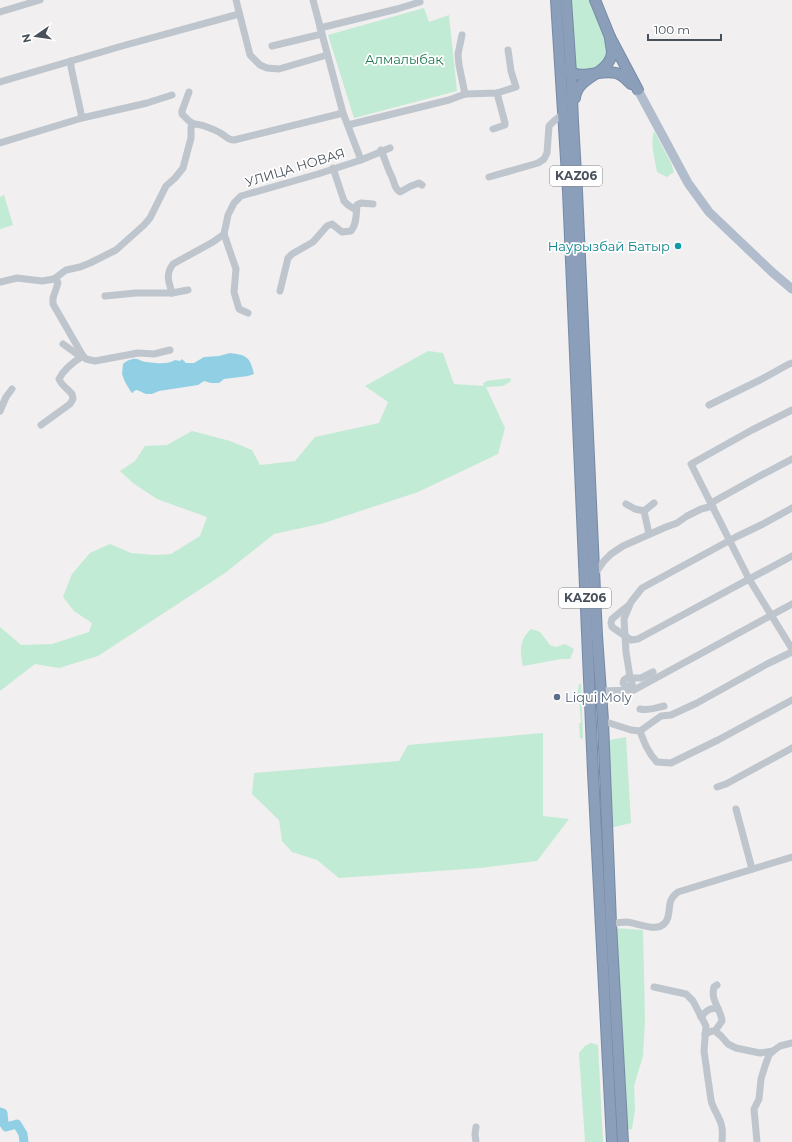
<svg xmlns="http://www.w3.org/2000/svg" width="792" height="1142" viewBox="0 0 792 1142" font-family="Montserrat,sans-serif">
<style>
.green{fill:#c1ebd4}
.water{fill:#91cfe5}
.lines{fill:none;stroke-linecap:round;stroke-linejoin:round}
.river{stroke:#91cfe5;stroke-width:9}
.highway-casing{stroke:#768aa6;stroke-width:12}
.minor{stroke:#bec5cd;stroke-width:7}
.major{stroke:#b1bdcc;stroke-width:9}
.highway{stroke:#8b9fba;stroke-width:10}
.culture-dot{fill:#0f9aa8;stroke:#fff;stroke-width:1.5}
.service-dot{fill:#5c6f8a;stroke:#fff;stroke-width:1.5}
.labels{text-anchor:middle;stroke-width:3.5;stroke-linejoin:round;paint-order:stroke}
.shield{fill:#fff;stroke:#7f858c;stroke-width:1}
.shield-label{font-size:12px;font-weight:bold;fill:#48515b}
.park-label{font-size:13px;fill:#1e7750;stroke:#fff}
.street-label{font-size:13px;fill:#48515b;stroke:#fff}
.culture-label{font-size:13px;fill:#0d838f;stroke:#fff;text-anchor:end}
.service-label{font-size:13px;fill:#4e5e75;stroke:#fff;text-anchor:start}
</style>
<rect width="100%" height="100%" fill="#f1efef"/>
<g class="green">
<path d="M571,0H589L607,41C608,52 605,68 592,70C587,71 580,70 575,69Z"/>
<polygon points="424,8 429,22 449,15 457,91 354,118 328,35"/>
<path d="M654,131L671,163L674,172L667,177L657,172C655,158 650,145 654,131Z"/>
<polygon points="4,195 13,225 0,229 0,197"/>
<polygon points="428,351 443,353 454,384 484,386 483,384 485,382 487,381 510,378 511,381 503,386 486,387 505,428 498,454 418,492 324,523 274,534 225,573 98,656 59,668 35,664 0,691 0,627 21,645 52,644 89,632 92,623 74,611 63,597 72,574 90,553 110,544 131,553 154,555 171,554 200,536 207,517 157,499 133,483 120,471 135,461 145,446 167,445 192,431 230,441 252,450 260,465 295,461 315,437 379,423 388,402 365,386"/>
<path d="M531,629L540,632L550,645L556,647L565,644L574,649L570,659H561L523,666C520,651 519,640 531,629Z"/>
<polygon points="579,684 581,684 583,737 582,739 580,738 579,723 581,723 579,698 577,697"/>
<polygon points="543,733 543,816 569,819 537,861 480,868 339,878 317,860 292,852 282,841 279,820 252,794 254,773 399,761 408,745"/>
<polygon points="626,737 631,823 610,828 607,743 610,740"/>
<polygon points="614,928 643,930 645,1020 643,1056 634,1086 635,1110 632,1129 624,1130"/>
<polygon points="591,1043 598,1045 603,1142 585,1142 579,1053 585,1046"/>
</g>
<path class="water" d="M230,353C247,355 250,357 254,374L248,376L224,379L219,383H211L204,381L198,385L159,391L152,394H146L137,390L134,391L133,393L131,392L125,382L122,374L123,364C126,361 133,358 137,359C141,360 143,362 147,362C155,363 168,365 175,360L180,361L182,359L186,363H194L204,357L219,356Z"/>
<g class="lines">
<polyline class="river" points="0,1112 3,1113 4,1124 6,1127 17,1124 23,1134 24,1142"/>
<g class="highway-casing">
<g id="highway">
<polyline points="556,0 568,191 593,772 612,1142"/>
<polyline points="566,0 571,73 573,122 577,191 597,636 603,721 611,924 623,1142"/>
<polyline points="595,0 610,37 638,90"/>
<path d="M566,70C582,81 599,69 616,73C622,74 627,80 631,84"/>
<path d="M575,98C577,76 609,75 612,53C612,48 610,42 610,37"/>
</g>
</g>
<g class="minor">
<polyline points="236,0 250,55 260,65 267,68 279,69 327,55"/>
<polyline points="313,0 343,113 361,160"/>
<polyline points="0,12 40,0"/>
<polyline points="320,28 397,9 420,2"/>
<polyline points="462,35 458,54 459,65 465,94"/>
<polyline points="272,46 322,34"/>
<polyline points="71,61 71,67 82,118"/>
<polyline points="0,82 122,46 239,14"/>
<polyline points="189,92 182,111 182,114 189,121 194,124"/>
<polyline points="348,125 449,100 465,94 497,93 516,87 511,71 508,50"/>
<polyline points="493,129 505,125 505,123 497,93"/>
<polyline points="0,143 82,118 147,103 172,95"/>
<path d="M381,150C385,159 387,167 391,175C395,181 393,188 400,192L411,186L419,183L422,185"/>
<polyline points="333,168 344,201 348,205 356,210"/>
<polyline points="489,177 538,163 544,159 547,153 549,126 555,120 563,114"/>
<polyline points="224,234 236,269 234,292 239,309 248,313"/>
<path d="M0,282L17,278L42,281L54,279L66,270L80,267L90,263L116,250L144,225L150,218L166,186L175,178L183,168L191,138V127L194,124C201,124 216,130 222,134C227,137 228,140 234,140L343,113"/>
<path d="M280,291L288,258L292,254L313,242L327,226L332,224L342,232L351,231C357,224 356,214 357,205L361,203L373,204"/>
<path d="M172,293C169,282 165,275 173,264L213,242L224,234L228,215L234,203L241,196L318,174L361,160L390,148"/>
<polyline points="105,296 136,293 172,293 188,290"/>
<polyline points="63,344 81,357"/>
<polyline points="83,356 86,359 95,361 138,353 154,354 170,350"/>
<polyline points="709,405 760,380 789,364 792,363"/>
<polyline points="792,410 752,430 691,464 749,579 792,649"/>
<polyline points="0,411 6,397 12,389"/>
<path d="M41,425L70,404L73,399L72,394C68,389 61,385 59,379C64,369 73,362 83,356L53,304V298L58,283L57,281L54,279"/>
<polyline points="711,503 756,478 792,459"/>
<polyline points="626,504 635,509 644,511 649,534"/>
<polyline points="644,511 654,503"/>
<polyline points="594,575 604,561 611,554 623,546 666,527 677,523 687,516 701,509 713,506"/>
<polyline points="629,605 612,619 611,623 612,627 631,640 638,639 792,556"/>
<polyline points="632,685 626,687 623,683 624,680 627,678 641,678 653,672"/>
<polyline points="634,690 630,677 626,652 624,619 631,602 642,588 736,537 763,524 792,508"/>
<polyline points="601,691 634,690 792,604"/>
<path d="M640,709C649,711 656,708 664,706"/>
<polyline points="603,721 631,730 640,731 661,716 671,715 697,703 767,664 792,652"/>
<path d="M640,731C644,742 648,753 657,762L671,763L718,740L792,700"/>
<polyline points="717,787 726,784 792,748"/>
<polyline points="736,809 752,869"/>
<path d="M611,924C616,923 622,922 627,922C639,923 663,936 668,917C671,904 667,901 678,892L792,857"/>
<path d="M654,987L686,994L693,1001L706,1026L704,1051L711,1100C713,1110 721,1118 722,1128C723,1133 722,1138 722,1142"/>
<path d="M701,1017C706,1011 710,1007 718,1009"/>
<path d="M715,1031L722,1021C721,1009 710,1000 714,987L717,985"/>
<polyline points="705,1034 712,1031 715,1031 721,1036 728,1044 736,1048 760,1053 773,1051 780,1046 792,1043"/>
<polyline points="476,1127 475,1134 476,1142"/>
<polyline points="757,1142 754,1109 759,1099 761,1079 765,1066 769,1055 773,1051"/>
</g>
<polyline class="major" points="638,90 688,183 709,212 772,272 792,289"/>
<use href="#highway" class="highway"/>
</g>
<circle class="culture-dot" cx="678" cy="246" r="4"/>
<circle class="service-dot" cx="557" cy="697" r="4"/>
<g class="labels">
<g class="shield">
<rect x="550" y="166" width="52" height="20" rx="3"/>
<rect x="559" y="588" width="52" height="20" rx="3"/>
</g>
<g class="shield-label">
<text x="576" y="180">KАZ06</text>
<text x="585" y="602">KАZ06</text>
</g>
<g class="park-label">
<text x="404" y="64">Алмалыбақ</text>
</g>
<g class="street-label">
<text transform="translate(295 167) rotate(-17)" y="5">УЛИЦА НОВАЯ</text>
</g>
<g class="culture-label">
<text x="670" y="251">Наурызбай Батыр</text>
</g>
<g class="service-label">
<text x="565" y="702">Liqui Moly</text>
</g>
</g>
<g transform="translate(36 36) rotate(257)" stroke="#ffffff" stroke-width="3" paint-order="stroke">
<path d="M0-3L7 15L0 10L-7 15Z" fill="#48515b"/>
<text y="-6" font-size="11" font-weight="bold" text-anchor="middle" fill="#48515b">N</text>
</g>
<path d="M648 34v6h73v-6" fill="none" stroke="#48515b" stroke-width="2"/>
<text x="654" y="34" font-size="12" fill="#48515b" stroke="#ffffff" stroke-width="3" paint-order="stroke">100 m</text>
</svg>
